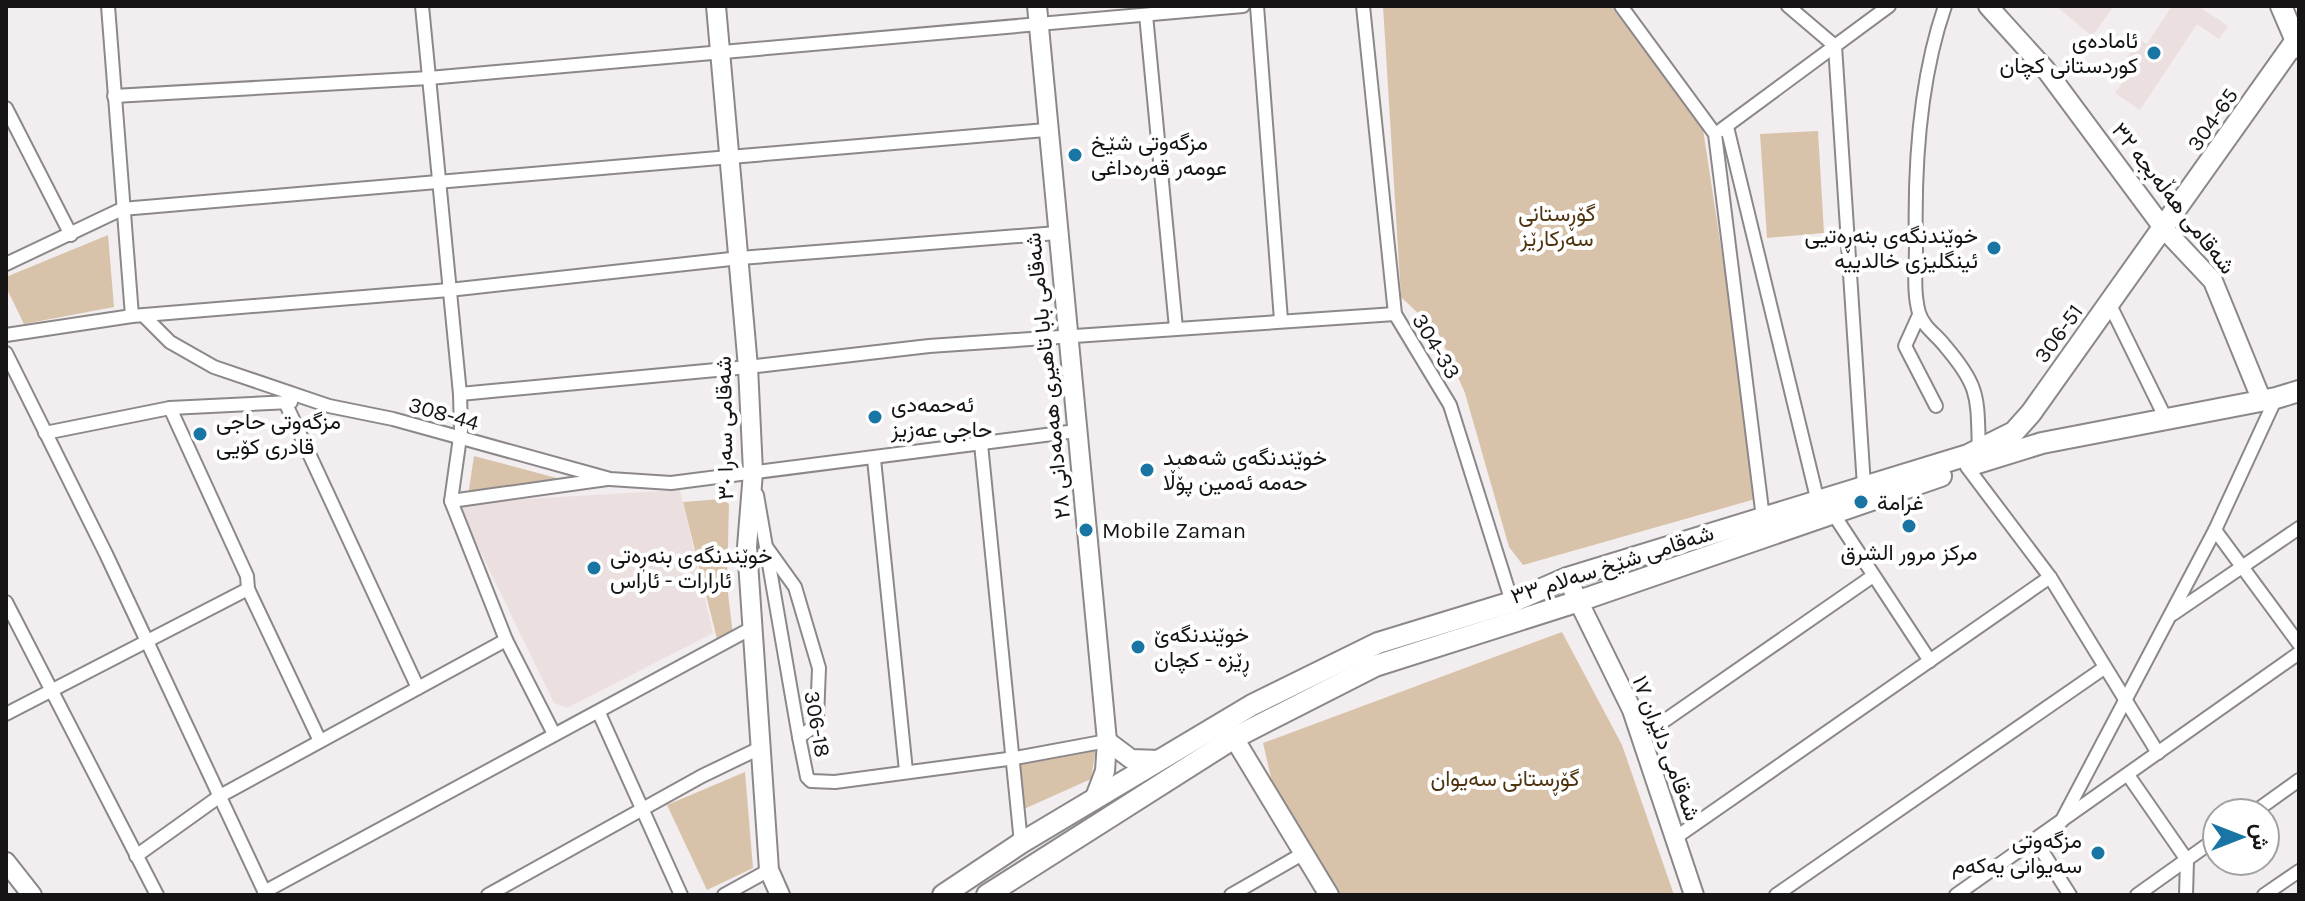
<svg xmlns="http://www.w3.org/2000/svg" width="2305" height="901" viewBox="0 0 2305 901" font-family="Karla,Vazirmatn,sans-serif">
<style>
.built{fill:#ecdfe0}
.green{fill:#d8c3aa}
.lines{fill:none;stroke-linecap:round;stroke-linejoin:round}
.street-casing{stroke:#8c8889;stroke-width:16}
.secondary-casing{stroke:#8c8889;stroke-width:22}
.primary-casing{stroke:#8c8889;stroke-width:24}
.street{stroke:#fff;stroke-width:12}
.secondary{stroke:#fff;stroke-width:18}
.primary{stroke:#fff;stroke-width:20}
.poi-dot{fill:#1976a4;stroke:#fff;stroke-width:3}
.labels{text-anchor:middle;stroke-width:8;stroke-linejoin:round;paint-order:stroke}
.poi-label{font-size:22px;fill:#161414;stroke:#fff;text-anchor:start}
.street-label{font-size:22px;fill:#161414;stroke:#fff}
.park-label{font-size:22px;fill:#4f3410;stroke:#fff}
</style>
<rect width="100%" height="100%" fill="#f2edee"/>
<g class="built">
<polygon points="2056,6 2114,6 2092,36"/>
<polygon points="2172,6 2198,6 2228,26 2219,39 2197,24 2140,110 2115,93 2133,67 2125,61 2139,39 2147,44"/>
<polygon points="680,490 713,633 567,708 554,703 457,503"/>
</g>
<g class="green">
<polygon points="1383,6 1611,6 1703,129 1759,498 1523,565 1509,547 1465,393 1438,332 1401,297"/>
<polygon points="1818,131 1824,233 1767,238 1760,134"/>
<polygon points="108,235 114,307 24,324 6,287 6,277"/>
<polygon points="474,456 564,480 468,496"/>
<polygon points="722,499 729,504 727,585 733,635 718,643 683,502"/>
<polygon points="1562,632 1622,745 1674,895 1341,895 1273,786 1263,743"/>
<polygon points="1096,748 1091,779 1024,809 1018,762"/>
<polygon points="745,772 753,868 707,890 667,805"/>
</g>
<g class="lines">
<g class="street-casing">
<g id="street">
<polyline points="108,6 132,316"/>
<polyline points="422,6 460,394 461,430 451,501 506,640 554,734"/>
<polyline points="1257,6 1281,320"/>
<polyline points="1363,6 1395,314 1450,405 1512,602"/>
<polyline points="1621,6 1715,134 1763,518"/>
<polyline points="1788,6 1835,46 1864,486"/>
<path d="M1945,6C1919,81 1914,167 1916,246C1916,269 1913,291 1919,313C1924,328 1936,334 1945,346C1981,388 1977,398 1979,451"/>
<polyline points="1146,15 1176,328"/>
<polyline points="114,96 429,78 1243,6"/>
<polyline points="6,108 71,235"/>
<polyline points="1727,127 1818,502"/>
<polyline points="1721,130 1889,6"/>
<polyline points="6,264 122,209 1046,130"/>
<polyline points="2109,303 2166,419"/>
<polyline points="1919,315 1905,346 1936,406"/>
<polyline points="144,316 170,342 214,367 329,406 393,419 610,479 671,483 1076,431"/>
<polyline points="6,335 132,316 449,290 740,258 1057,233"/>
<polyline points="6,353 106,554 266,895"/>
<polyline points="460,394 748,367 929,346 1395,314"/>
<polyline points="285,402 418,688"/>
<polyline points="170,408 247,576 248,589 320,741"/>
<polyline points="45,433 170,408 291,402"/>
<polyline points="981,444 1021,843"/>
<polyline points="874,459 906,771"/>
<polyline points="1967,467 2050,577 2158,753"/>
<polyline points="757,495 799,737 807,777 811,781 835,782 1015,758 1107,741"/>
<polyline points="451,501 607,479"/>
<polyline points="1834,515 1930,661"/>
<polyline points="2215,530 2299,644"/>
<polyline points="767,548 795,587 819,668 817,718 812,728 799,737"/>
<polyline points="6,602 157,895"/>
<polyline points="2173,614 2299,528"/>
<polyline points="599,713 681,895"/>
<polyline points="6,714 248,589"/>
<polyline points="1641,737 1873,576"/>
<polyline points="2128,775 2187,860 2186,895"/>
<polyline points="2253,813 2299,780"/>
<polyline points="2061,822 2215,530 2276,398"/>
<polyline points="1675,838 2050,577"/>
<polyline points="2035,840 2070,895"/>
<polyline points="136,856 220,796 506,640"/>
<polyline points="264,892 750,629"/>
<polyline points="488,895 702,776 760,748"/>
<polyline points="724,895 769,870"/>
<polyline points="1231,895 1304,853"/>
<polyline points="1776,895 2104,668"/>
<polyline points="1956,895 2299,653"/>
<polyline points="2137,895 2217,838"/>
<polyline points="2264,895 2299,871"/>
</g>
</g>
<g class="secondary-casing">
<g id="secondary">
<polyline points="716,6 748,367 753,472 747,547 769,870 780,895"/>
<polyline points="1037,6 1107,741 1105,771 1094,800"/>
<polyline points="1988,6 2046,70 2164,229 2213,281 2262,401"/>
<polyline points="1567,578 1632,710 1694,895"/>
<polyline points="1234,738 1329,895"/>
<polyline points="1107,741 1131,759 1161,760"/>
<polyline points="6,862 32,895"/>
</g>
</g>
<g class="primary-casing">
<g id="primary">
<polyline points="2281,6 2299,48"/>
<polyline points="1971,465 2042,443 2276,398 2299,391"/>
<polyline points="943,895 1021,843 1252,705 1378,643 1512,602 1567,578 1968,455 2014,432 2031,413 2299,36"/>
<polyline points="987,895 1234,738 1375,666 1576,602 1941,476"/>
</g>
</g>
<use href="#street" class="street"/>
<use href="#secondary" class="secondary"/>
<use href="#primary" class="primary"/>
</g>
<g class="poi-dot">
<circle cx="2154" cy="53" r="8"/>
<circle cx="1075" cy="155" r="8"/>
<circle cx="1994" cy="248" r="8"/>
<circle cx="875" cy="417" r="8"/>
<circle cx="200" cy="434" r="8"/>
<circle cx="1147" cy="470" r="8"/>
<circle cx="1861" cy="502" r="8"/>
<circle cx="1909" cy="526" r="8"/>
<circle cx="1086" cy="530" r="8"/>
<circle cx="594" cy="568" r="8"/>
<circle cx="1138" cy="647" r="8"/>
<circle cx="2098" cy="853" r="8"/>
</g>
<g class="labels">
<g class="poi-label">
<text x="2138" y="48" text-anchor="end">ئامادەی<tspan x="2138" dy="25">کوردستانی کچان</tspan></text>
<text x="1091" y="150">مزگەوتی شێخ<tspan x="1091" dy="25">عومەر قەرەداغی</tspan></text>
<text x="1978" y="243" text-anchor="end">خوێندنگەی بنەڕەتیی<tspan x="1978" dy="25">ئینگلیزی خالدییە</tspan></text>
<text x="891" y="412">ئەحمەدی<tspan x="891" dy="25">حاجی عەزیز</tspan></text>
<text x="216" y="429">مزگەوتی حاجی<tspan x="216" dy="25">قادری کۆیی</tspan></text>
<text x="1163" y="465">خوێندنگەی شەهید<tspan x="1163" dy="25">حەمە ئەمین پۆڵا</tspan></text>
<text x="1877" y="510">غرامة</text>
<text x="1102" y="538">Mobile Zaman</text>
<text x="1909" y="560" text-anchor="middle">مرکز مرور الشرق</text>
<text x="610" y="563">خوێندنگەی بنەڕەتی<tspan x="610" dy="25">ئارارات - ئاراس</tspan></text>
<text x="1154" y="642">خوێندنگەێ<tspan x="1154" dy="25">ڕێزە - کچان</tspan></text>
<text x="2082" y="848" text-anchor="end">مزگەوتی<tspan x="2082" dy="25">سەیوانی یەکەم</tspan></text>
</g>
<g class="street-label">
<text transform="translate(2212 119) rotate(-55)" y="8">304-65</text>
<text transform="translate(2174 198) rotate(52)" y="8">شەقامی هەڵەبجە ٣٢</text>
<text transform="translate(2058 333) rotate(-54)" y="8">306-51</text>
<text transform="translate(1437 346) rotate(59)" y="8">304-33</text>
<text transform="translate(1047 376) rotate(-96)" y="8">شەقامی بابا تاهیری هەمەدانی ٢٨</text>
<text transform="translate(444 413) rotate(16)" y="8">308-44</text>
<text transform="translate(724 428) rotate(-91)" y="8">شەقامی سەرا ٣٠</text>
<text transform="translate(1612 564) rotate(-18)" y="8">شەقامی شێخ سەلام ٣٣</text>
<text transform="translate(818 724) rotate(80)" y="8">306-18</text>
<text transform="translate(1667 748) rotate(69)" y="8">شەقامی دلێران ١٧</text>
</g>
<g class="park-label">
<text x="1557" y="221">گۆڕستانی<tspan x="1557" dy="25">سەرکارێز</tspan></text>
<text x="1505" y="786">گۆڕستانی سەیوان</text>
</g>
</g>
<rect width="2305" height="901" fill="none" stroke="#161414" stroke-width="16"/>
<g transform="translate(2241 837) rotate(90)"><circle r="38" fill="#ffffff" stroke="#a2a1a1" stroke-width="2"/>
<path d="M0-6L14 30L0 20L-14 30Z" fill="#1976a4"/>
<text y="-12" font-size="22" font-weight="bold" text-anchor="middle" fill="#161414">ش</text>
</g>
</svg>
